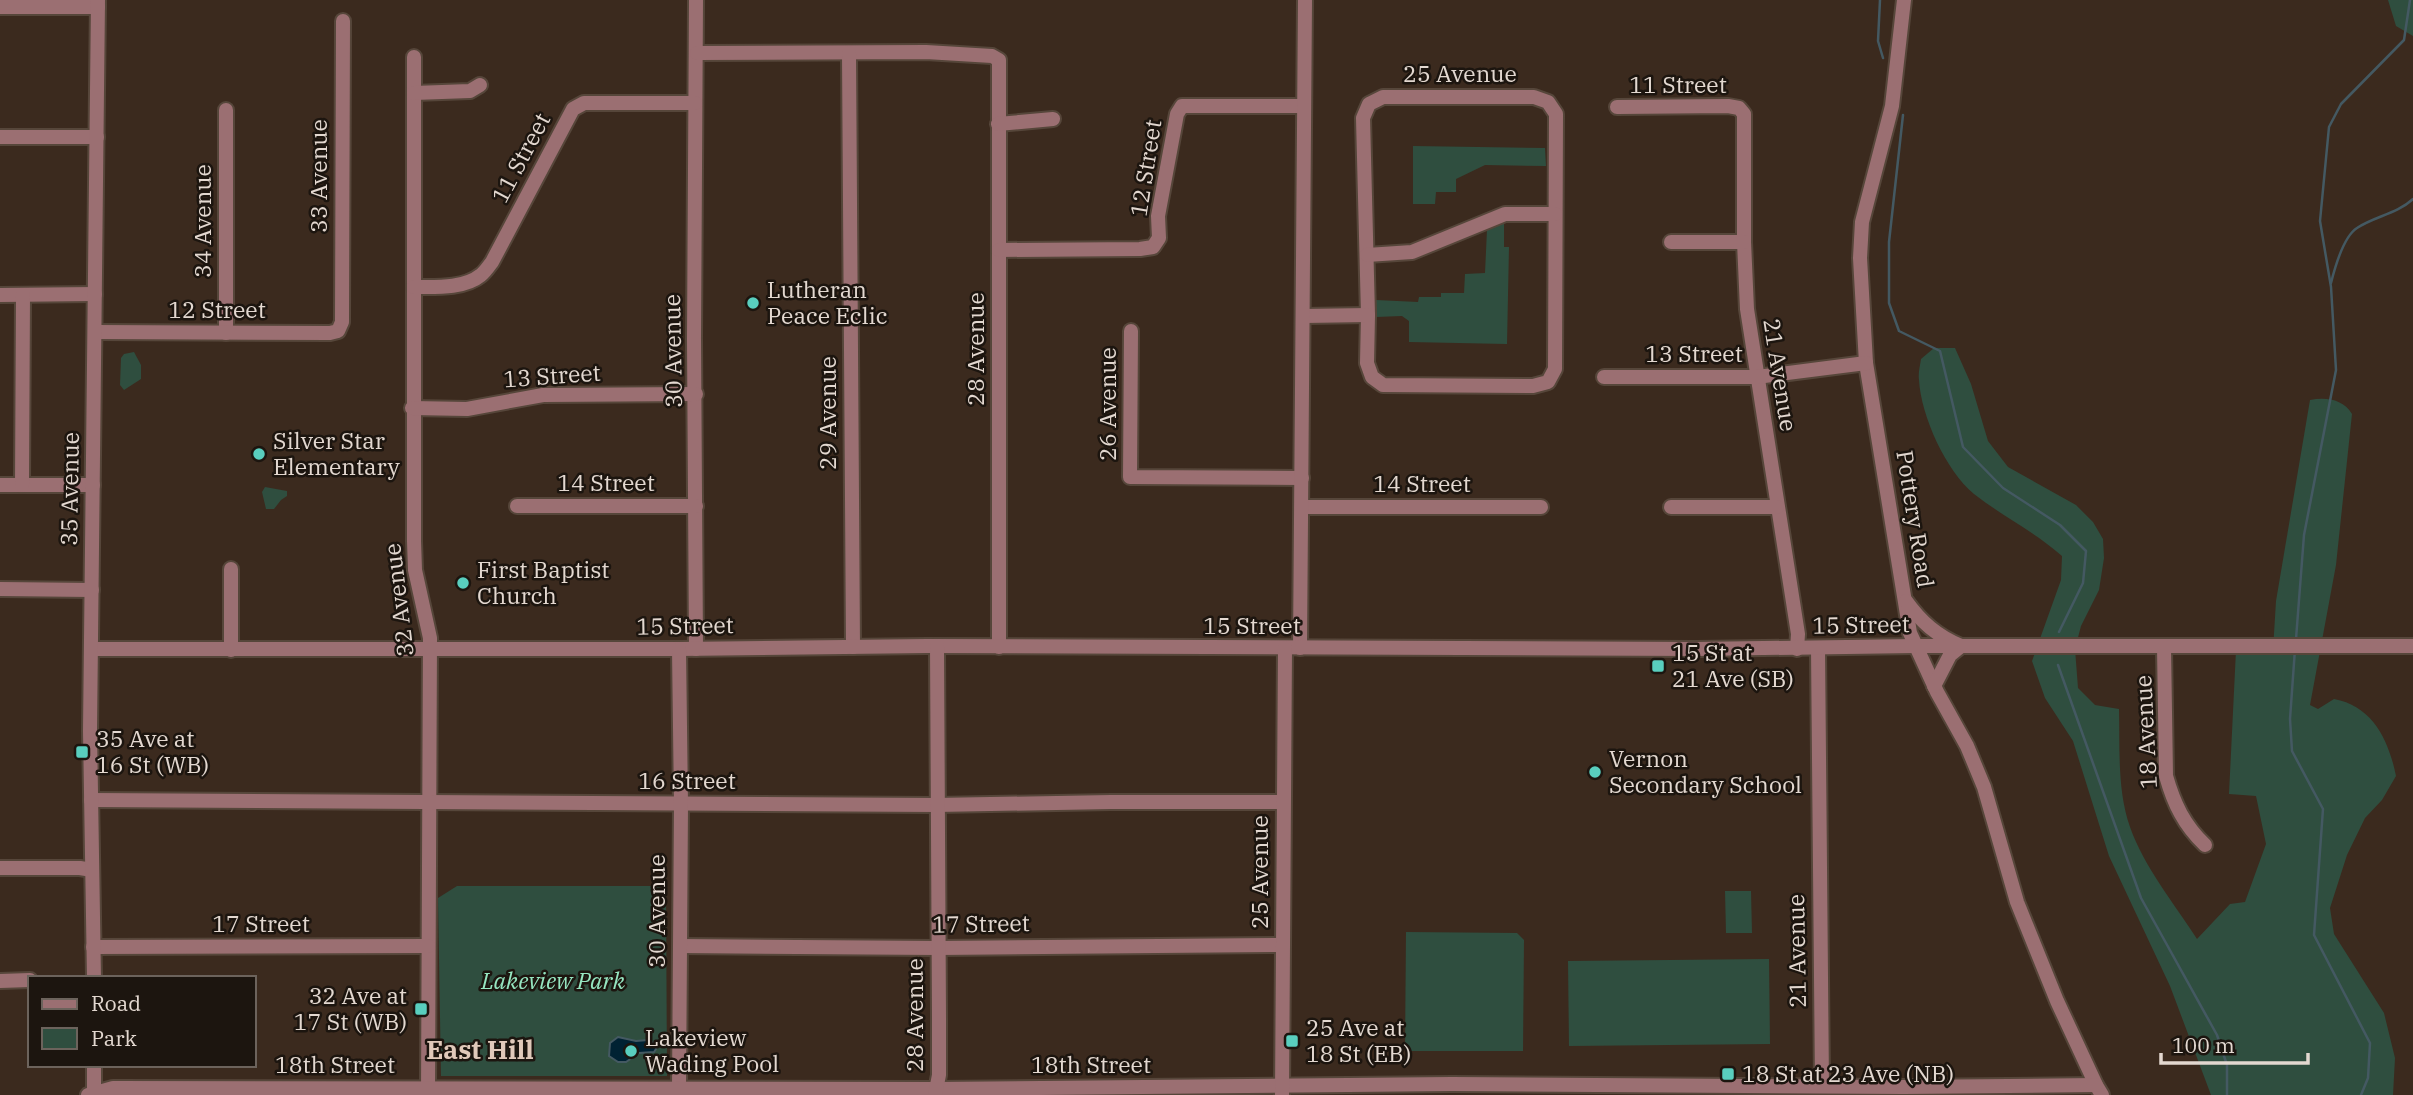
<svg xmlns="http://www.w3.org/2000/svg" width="2413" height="1095" viewBox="0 0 2413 1095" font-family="'IBM Plex Serif',serif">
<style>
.green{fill:#2f4e3f}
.water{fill:#023;stroke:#445962;stroke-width:2}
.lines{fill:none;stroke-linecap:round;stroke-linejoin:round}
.stream{stroke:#445962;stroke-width:2.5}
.minor-casing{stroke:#56463a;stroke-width:18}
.minor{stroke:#9b6f72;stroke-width:14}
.poi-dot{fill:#59cebe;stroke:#1c150f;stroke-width:2.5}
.labels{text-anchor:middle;stroke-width:5;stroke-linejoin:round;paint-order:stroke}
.street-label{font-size:23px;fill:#e3d8d0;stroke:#1c150f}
.poi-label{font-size:23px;fill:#e3d8d0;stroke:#1c150f;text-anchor:start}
.park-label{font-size:23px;font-style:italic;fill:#96e6c1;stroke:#1c150f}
.quarter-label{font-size:26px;font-weight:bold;fill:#e0c9ba;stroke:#1c150f}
</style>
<rect width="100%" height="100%" fill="#3b2a1e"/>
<g class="green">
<polygon points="2388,0 2413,0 2413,36 2396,26"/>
<polygon points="1413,146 1545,148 1546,166 1485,165 1456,179 1456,192 1436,192 1435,204 1413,204"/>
<polygon points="1504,222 1504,247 1509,247 1507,344 1409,342 1409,321 1402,316 1376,317 1376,300 1418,302 1419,297 1441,297 1441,293 1464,293 1465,274 1485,273 1487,230"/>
<path d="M1934,348H1955L1971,384L1988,441L2008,467L2076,505L2093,522L2103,539L2104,558L2099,590L2081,626L2075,649L2078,688L2095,705L2119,709C2120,748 2117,790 2130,827C2144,867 2174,903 2197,939L2230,904L2245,902L2266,844L2256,796L2229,794L2236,650H2273L2276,601L2310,400C2326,397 2343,399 2352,414L2336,565L2310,705L2318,709L2334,699C2373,706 2389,741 2396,776L2382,800L2365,818L2347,855L2330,908L2334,934L2384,1013L2395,1058L2393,1095H2211L2170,986L2109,856L2073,741L2045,698L2032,661L2061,580L2062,556C2035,532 2002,516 1974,494C1946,471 1921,416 1919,380C1918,373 1920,366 1921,359Z"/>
<polygon points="134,352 141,365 141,379 124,390 120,385 121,358 124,354"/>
<polygon points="265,487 287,491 287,496 281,500 274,509 266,509 262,492"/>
<polygon points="457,886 657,886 666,891 667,1076 441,1076 438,898"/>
<polygon points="1725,891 1751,891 1752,933 1726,933"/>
<polygon points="1406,932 1517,933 1524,940 1523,1051 1405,1051"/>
<polygon points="1769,959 1770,1044 1569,1046 1568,961"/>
</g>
<polygon class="water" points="618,1037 636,1041 648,1040 655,1044 656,1049 654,1052 639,1053 626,1062 618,1062 609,1056 610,1043"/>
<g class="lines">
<g class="stream">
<polyline points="1880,0 1878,41 1883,58"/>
<polyline points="1903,115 1889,242 1889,303 1899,331 1940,351 1963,447 2003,488 2060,525 2086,551 2083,583 2059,632"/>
<path d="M2331,283C2335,267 2343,237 2357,228C2375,216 2397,214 2413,199"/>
<polyline points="2296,639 2304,535 2336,370 2331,287 2320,221 2329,127 2341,104 2404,40 2410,0"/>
<polyline points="2295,649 2290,719 2292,751 2323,809 2314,935 2370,1043 2368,1078 2361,1095"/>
<polyline points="2058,665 2141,898 2217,1035 2227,1065 2227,1095"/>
</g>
<g class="minor-casing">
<g id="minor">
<polyline points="696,0 694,339 696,649"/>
<polyline points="1904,0 1892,106 1862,222 1860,258 1866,363 1910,633 1937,692 1967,746 1984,787 2017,902 2057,1001 2096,1085 2102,1095"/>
<polyline points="0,7 98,7"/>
<polyline points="697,53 926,52 992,56 999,60 999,647"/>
<polyline points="849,53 853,647"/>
<polyline points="414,57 414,541 415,570 430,638 428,1095"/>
<polyline points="414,93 470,91 480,85"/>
<polygon points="1383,97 1534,97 1548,102 1556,114 1555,369 1548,382 1533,386 1383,385 1372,377 1367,363 1368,315 1363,118 1369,104"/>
<polyline points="1617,107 1728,106 1739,108 1744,114 1744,242 1747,309 1798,634 1797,649"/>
<polyline points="226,110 226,333"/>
<polyline points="998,124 1053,119"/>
<polyline points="0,137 97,137"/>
<polyline points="1671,242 1744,242"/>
<polyline points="999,250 1140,249 1153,247 1159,238 1158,216 1177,114 1182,106 1304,106"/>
<polyline points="1367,255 1412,252 1505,214 1555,214"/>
<path d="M414,287C435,287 464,289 481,275C485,272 489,266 492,262L573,109L584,103H695"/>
<polyline points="0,295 95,294"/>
<polyline points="1304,316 1368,315"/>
<polyline points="1131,331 1130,477 1302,478"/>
<polyline points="95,332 330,333 338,331 342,322 343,21"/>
<polyline points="1604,377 1757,377 1866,363"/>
<polyline points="412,408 467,409 543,395 696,394"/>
<polyline points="0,485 93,485"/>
<polyline points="22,485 23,295"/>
<polyline points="517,506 696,506"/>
<polyline points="1302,507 1541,507"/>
<polyline points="1671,507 1777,507"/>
<polyline points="231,569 231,650"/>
<polyline points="0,589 92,590"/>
<path d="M1906,601C1921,622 1937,636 1961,646L1950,655L1934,686"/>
<path d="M2164,647L2166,776C2174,804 2184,825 2205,845"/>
<polyline points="1300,648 1305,0"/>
<polyline points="1818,648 1822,1086"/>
<polyline points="91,649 679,649 927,646 1696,649 1915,646 2413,646"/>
<polyline points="91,800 936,805 1111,802 1283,802"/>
<polyline points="0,868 80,868 92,870"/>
<polyline points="680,946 938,948 1283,945"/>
<polyline points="93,947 428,946"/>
<polyline points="94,978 90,731 98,0"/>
<polyline points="0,981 30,980"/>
<polyline points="679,1089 681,804 679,649"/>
<polyline points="88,1095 113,1088 937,1089 1452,1084 1904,1087 2096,1085"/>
<polyline points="94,1095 94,1065"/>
<polyline points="935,1095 939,1075 939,1018 937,646"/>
<polyline points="1282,1095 1285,648"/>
</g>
</g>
<use href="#minor" class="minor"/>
</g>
<g class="poi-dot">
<circle cx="753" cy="303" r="7"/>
<circle cx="259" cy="454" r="7"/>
<circle cx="463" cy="583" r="7"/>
<rect x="1651" y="659" width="14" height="14" rx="3.5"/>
<rect x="75" y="745" width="14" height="14" rx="3.5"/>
<circle cx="1595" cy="772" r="7"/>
<rect x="414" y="1002" width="14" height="14" rx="3.5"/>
<rect x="1285" y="1034" width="14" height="14" rx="3.5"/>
<circle cx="631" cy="1051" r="7"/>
<rect x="1721" y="1067" width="14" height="14" rx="3.5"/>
</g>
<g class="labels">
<g class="street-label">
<text x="1460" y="82">25 Avenue</text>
<text x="1678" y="93">11 Street</text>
<text transform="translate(521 158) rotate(-62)" y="8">11 Street</text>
<text transform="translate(1146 168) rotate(-81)" y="8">12 Street</text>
<text transform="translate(319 176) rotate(-90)" y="8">33 Avenue</text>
<text transform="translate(203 221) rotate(-90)" y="8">34 Avenue</text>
<text x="217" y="318">12 Street</text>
<text transform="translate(976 349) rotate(-90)" y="8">28 Avenue</text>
<text transform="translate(673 351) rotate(-91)" y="8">30 Avenue</text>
<text x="1694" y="362">13 Street</text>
<text transform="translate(1780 375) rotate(81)" y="8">21 Avenue</text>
<text transform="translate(552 376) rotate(-4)" y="8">13 Street</text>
<text transform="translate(1108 404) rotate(-90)" y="8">26 Avenue</text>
<text transform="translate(828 413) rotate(-90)" y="8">29 Avenue</text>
<text x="606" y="491">14 Street</text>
<text x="1422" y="492">14 Street</text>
<text transform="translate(70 489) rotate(-89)" y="8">35 Avenue</text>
<text transform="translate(1915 519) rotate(81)" y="8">Pottery Road</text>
<text transform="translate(399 600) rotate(-97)" y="8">32 Avenue</text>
<text transform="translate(1861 625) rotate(-1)" y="8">15 Street</text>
<text transform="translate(685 626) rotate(-1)" y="8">15 Street</text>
<text x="1252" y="634">15 Street</text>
<text transform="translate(2146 732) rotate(-93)" y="8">18 Avenue</text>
<text x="687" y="789">16 Street</text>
<text transform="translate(1260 872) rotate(-90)" y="8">25 Avenue</text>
<text transform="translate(657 911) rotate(-90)" y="8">30 Avenue</text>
<text x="261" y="932">17 Street</text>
<text transform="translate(981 924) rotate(-1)" y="8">17 Street</text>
<text transform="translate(1797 951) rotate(-91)" y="8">21 Avenue</text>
<text transform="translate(915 1015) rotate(-90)" y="8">28 Avenue</text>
<text x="335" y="1073">18th Street</text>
<text x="1091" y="1073">18th Street</text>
</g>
<g class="poi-label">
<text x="767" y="298">Lutheran<tspan x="767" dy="26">Peace Eclic</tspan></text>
<text x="273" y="449">Silver Star<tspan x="273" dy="26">Elementary</tspan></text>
<text x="477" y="578">First Baptist<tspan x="477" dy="26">Church</tspan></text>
<text x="1672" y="661">15 St at<tspan x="1672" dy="26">21 Ave (SB)</tspan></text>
<text x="96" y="747">35 Ave at<tspan x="96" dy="26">16 St (WB)</tspan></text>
<text x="1609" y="767">Vernon<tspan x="1609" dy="26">Secondary School</tspan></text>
<text x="407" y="1004" text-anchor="end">32 Ave at<tspan x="407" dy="26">17 St (WB)</tspan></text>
<text x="1306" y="1036">25 Ave at<tspan x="1306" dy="26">18 St (EB)</tspan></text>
<text x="645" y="1046">Lakeview<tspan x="645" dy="26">Wading Pool</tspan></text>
<text x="1742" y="1082">18 St at 23 Ave (NB)</text>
</g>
<g class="park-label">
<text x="553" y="989">Lakeview Park</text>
</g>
<g class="quarter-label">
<text x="480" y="1059">East Hill</text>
</g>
</g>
<rect x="28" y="976" width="228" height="91" fill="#1c150f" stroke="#6c635c" stroke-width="2"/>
<rect x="42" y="999" width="35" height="10" fill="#9b6f72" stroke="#6c635c" stroke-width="2"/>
<text x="91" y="1011" font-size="21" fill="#e3d8d0">Road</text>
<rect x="42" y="1028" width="35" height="21" fill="#2f4e3f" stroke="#6c635c" stroke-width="2"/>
<text x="91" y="1046" font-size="21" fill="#e3d8d0">Park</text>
<path d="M2161 1053v10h147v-10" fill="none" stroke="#e3d8d0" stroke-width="3.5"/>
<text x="2172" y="1053" font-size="21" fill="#e3d8d0" stroke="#1c150f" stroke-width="5" paint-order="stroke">100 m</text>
</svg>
